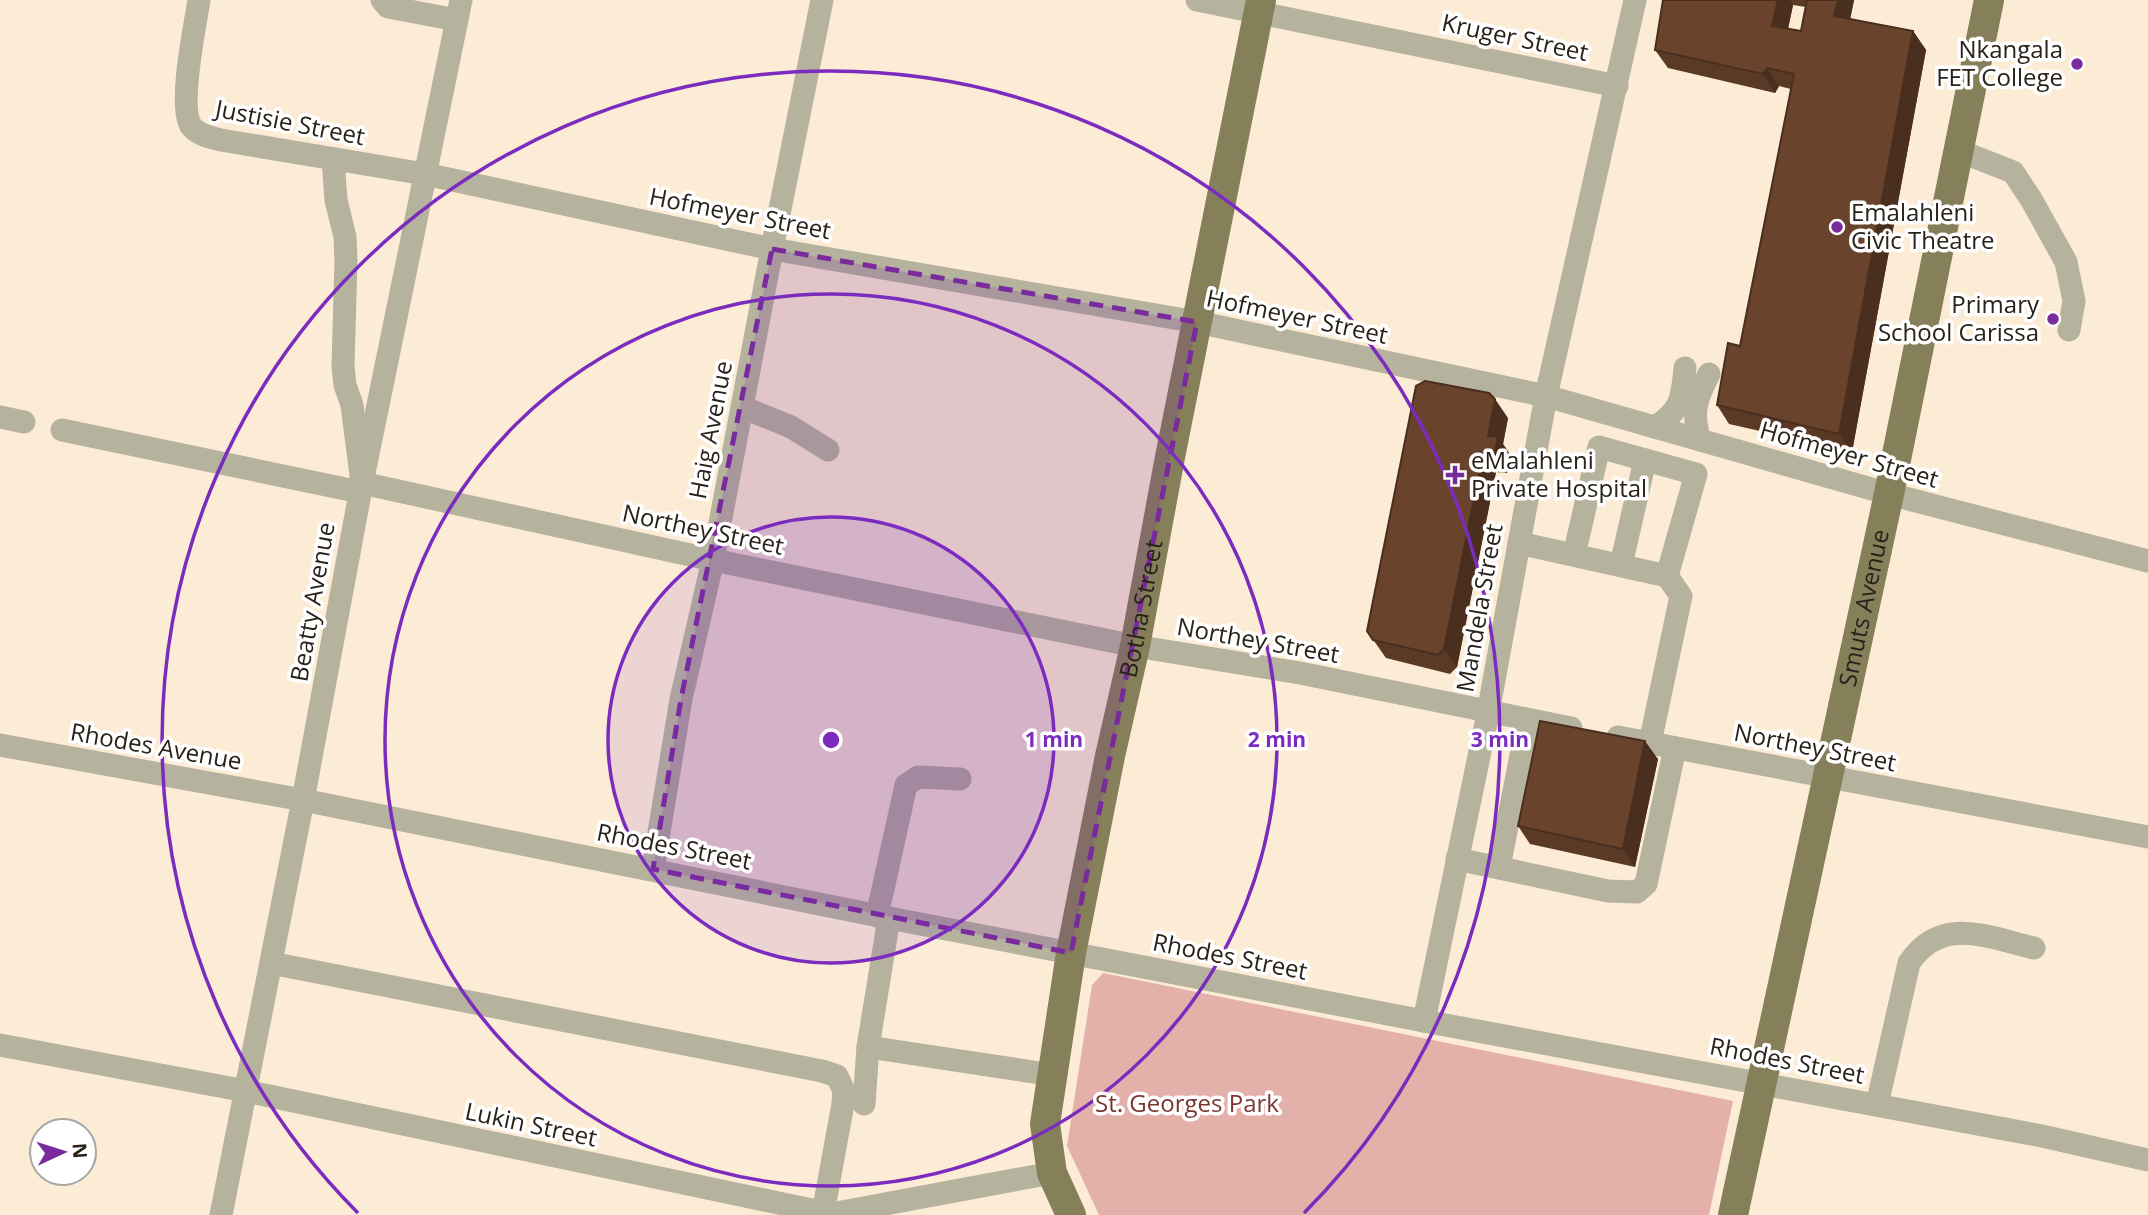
<svg xmlns="http://www.w3.org/2000/svg" width="2148" height="1215" viewBox="0 0 2148 1215" font-family="'Open Sans',sans-serif">
<style>
.green{fill:#e3b1aa}
.lines{fill:none;stroke-linecap:round;stroke-linejoin:round}
.minor{stroke:#b5b29e;stroke-width:23}
.major{stroke:#857f5a;stroke-width:30}
.wall{fill:#5a3a26;fill-rule:evenodd}
.shaded-wall{fill:#4a2f1f}
.building{fill:#69432c;stroke:#4a2f1f;stroke-width:2}
.marked{fill:#792b9d;fill-opacity:0.2;stroke:#792b9d;stroke-width:5;stroke-dasharray:14 9;stroke-linejoin:round}
.ring{fill:none;stroke:#7b2cbf;stroke-width:3.5}
.poi-dot{fill:#792b9d;stroke:#fff;stroke-width:2.5}
.labels{text-anchor:middle;stroke-width:7;stroke-linejoin:round;paint-order:stroke}
.street-label{font-size:24px;fill:#28221a;stroke:#fff}
.poi-label{font-size:24px;fill:#28221a;stroke:#fff;text-anchor:end}
.park-label{font-size:24px;fill:#793731;stroke:#fff}
.centre{fill:#7b2cbf;stroke:#fff;stroke-width:3.5}
.ring-label{font-size:21px;text-anchor:middle;font-weight:bold;fill:#7b2cbf;stroke:#fff;stroke-width:7;stroke-linejoin:round;paint-order:stroke}
</style>
<rect width="100%" height="100%" fill="#fcecd5"/>
<polygon class="green" points="1103,973 1733,1101 1709,1215 1099,1215 1067,1146 1092,985"/>
<g class="lines">
<g class="minor">
<path d="M199,0C195,26 178,106 191,126C198,135 210,137 221,140L425,174L772,249L1197,322L1546,396L1889,494L2148,561"/>
<polyline points="382,0 388,7 457,20"/>
<polyline points="1197,0 1617,86"/>
<polyline points="1957,150 2013,172 2031,199 2066,262 2074,301 2069,330"/>
<polyline points="333,159 336,200 345,237 346,260 343,366 345,385 352,405 362,483 713,560 1135,646 1300,673 1571,728"/>
<polyline points="742,407 791,427 828,450"/>
<polyline points="0,417 24,422"/>
<path d="M1655,427C1682,410 1682,398 1685,368"/>
<polyline points="62,430 360,492"/>
<path d="M1700,440C1691,413 1696,399 1709,374"/>
<polyline points="1577,542 1599,447 1696,474 1667,576 1681,596 1650,743"/>
<polyline points="1519,543 1667,576"/>
<polyline points="1621,565 1645,460"/>
<polyline points="1618,737 2148,837"/>
<polyline points="0,745 303,800 889,918 1424,1021 2042,1136 2148,1160"/>
<polyline points="1457,859 1608,891 1637,892 1646,884 1675,748"/>
<polyline points="1499,867 1528,720"/>
<polyline points="653,869 681,699 713,560 772,249 822,0"/>
<polyline points="877,916 906,785 918,777 960,779"/>
<polyline points="271,963 822,1071 837,1076 844,1091 843,1104 823,1213"/>
<polyline points="1424,1021 1488,713 1546,396 1635,0"/>
<polyline points="0,1045 246,1091 831,1214 1052,1173"/>
<polyline points="868,1047 1053,1075"/>
<polyline points="864,1104 868,1047 889,918"/>
<path d="M1877,1105L1909,963C1941,915 1987,937 2034,948"/>
<polyline points="221,1215 303,800 362,483 461,0"/>
</g>
<g class="major">
<path id="s1" d="M1071,1215L1052,1173L1045,1124L1071,953L1110,756L1135,646L1170,457L1261,0"/>
<path id="s2" d="M1733,1215L1889,494L1989,0"/>
</g>
</g>
<g class="wall">
<path d="M1663,0H1854L1850,19L1913,31L1926,50L1852,452L1729,424L1717,405L1740,346L1791,89L1779,86L1775,93L1668,68L1655,50ZM1793,5L1806,7L1801,31L1788,28Z"/>
<polygon points="1508,418 1503,444 1511,456 1507,473 1496,472 1457,667 1450,674 1386,658 1367,631"/>
<polygon points="1658,759 1635,867 1530,844 1518,826"/>
</g>
<g class="shaded-wall">
<polygon points="1778,0 1790,0 1793,5 1785,44 1772,26"/>
<polygon points="1838,0 1854,0 1847,35 1834,16"/>
<polygon points="1913,31 1926,50 1852,452 1839,434"/>
<polygon points="1767,68 1779,86 1775,93 1763,74"/>
<polygon points="1495,399 1508,418 1503,444 1511,456 1507,473 1494,455 1488,436"/>
<polygon points="1483,454 1496,472 1457,667 1444,649"/>
<polygon points="1645,741 1658,759 1635,867 1623,849"/>
</g>
<g class="building">
<polygon points="1663,0 1778,0 1772,26 1801,31 1807,0 1838,0 1834,16 1913,31 1839,434 1717,405 1728,343 1740,346 1794,74 1767,68 1763,74 1655,50"/>
<polygon points="1425,381 1489,393 1495,399 1488,436 1498,437 1494,455 1483,454 1444,649 1438,655 1373,640 1367,631 1416,386"/>
<polygon points="1540,721 1645,741 1623,849 1518,826"/>
</g>
<path class="marked" d="M772,249L1197,322L1071,953L653,869L681,699Z"/>
<circle cx="831" cy="740" r="223" fill="#7b2cbf" fill-opacity=".12"/>
<g class="ring">
<circle cx="831" cy="740" r="223"/>
<circle cx="831" cy="740" r="446"/>
<path d="M358 1213A669 669 0 1 1 1304 1213"/>
</g>
<g class="poi-dot">
<circle cx="2077" cy="64" r="7"/>
<circle cx="1837" cy="227" r="7"/>
<circle cx="2053" cy="319" r="7"/>
<path d="M1451.5 464.5h7v7h7v7h-7v7h-7v-7h-7v-7h7z"/>
</g>
<g class="labels">
<g class="street-label">
<text transform="translate(1515 38) rotate(12)" y="8">Kruger Street</text>
<text transform="translate(290 123) rotate(11)" y="8">Justisie Street</text>
<text transform="translate(740 214) rotate(11)" y="8">Hofmeyer Street</text>
<text transform="translate(1297 317) rotate(12)" y="8">Hofmeyer Street</text>
<text transform="translate(711 430) rotate(-79)" y="8">Haig Avenue</text>
<text transform="translate(1849 455) rotate(16)" y="8">Hofmeyer Street</text>
<text transform="translate(703 530) rotate(12)" y="8">Northey Street</text>
<text transform="translate(313 602) rotate(-80)" y="8">Beatty Avenue</text>
<text transform="translate(1480 608) rotate(-80)" y="8">Mandela Street</text>
<text dy="8" stroke="none"><textPath href="#s2" startOffset="621">Smuts Avenue</textPath></text>
<text dy="8" stroke="none"><textPath href="#s1" startOffset="620">Botha Street</textPath></text>
<text transform="translate(1258 641) rotate(10)" y="8">Northey Street</text>
<text transform="translate(156 747) rotate(10)" y="8">Rhodes Avenue</text>
<text transform="translate(1815 748) rotate(11)" y="8">Northey Street</text>
<text transform="translate(674 847) rotate(11)" y="8">Rhodes Street</text>
<text transform="translate(1230 957) rotate(11)" y="8">Rhodes Street</text>
<text transform="translate(1787 1061) rotate(11)" y="8">Rhodes Street</text>
<text transform="translate(531 1125) rotate(12)" y="8">Lukin Street</text>
</g>
<g class="poi-label">
<text x="2063" y="58">Nkangala<tspan x="2063" dy="28">FET College</tspan></text>
<text x="1851" y="221" text-anchor="start">Emalahleni<tspan x="1851" dy="28">Civic Theatre</tspan></text>
<text x="2039" y="313">Primary<tspan x="2039" dy="28">School Carissa</tspan></text>
<text x="1471" y="469" text-anchor="start">eMalahleni<tspan x="1471" dy="28">Private Hospital</tspan></text>
</g>
<g class="park-label">
<text x="1187" y="1112">St. Georges Park</text>
</g>
</g>
<circle cx="831" cy="740" r="10" class="centre"/>
<g class="ring-label">
<text x="1054" y="747">1 min</text>
<text x="1277" y="747">2 min</text>
<text x="1500" y="747">3 min</text>
</g>
<g transform="translate(63 1152) rotate(86)"><circle r="33" fill="#ffffff" stroke="#a9a7a3" stroke-width="2"/>
<path d="M0-5L12 26L0 18L-12 26Z" fill="#792b9d"/>
<text y="-10" font-size="19" font-weight="bold" text-anchor="middle" fill="#28221a">N</text>
</g>
</svg>
